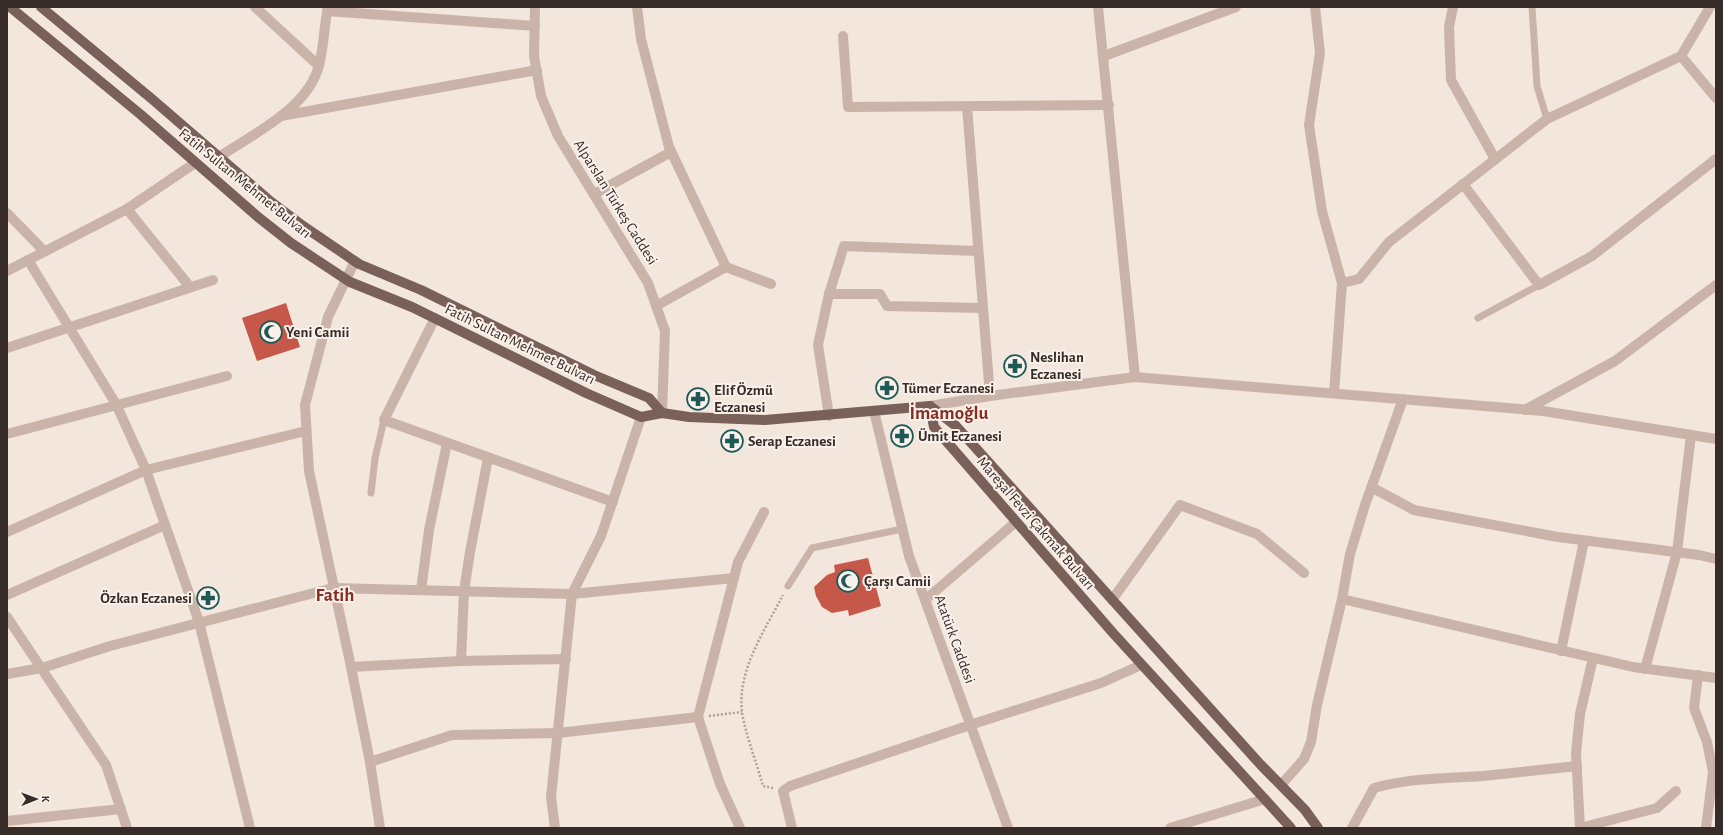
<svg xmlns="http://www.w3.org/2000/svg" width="1723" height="835" viewBox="0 0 1723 835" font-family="'Alegreya Sans',sans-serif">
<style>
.building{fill:#c55849}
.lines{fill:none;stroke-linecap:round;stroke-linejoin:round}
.path{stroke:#b69e93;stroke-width:2.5;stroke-dasharray:2 2;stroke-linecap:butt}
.service{stroke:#cab4a9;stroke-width:7}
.minor{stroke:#cab4a9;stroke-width:10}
.tertiary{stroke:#cab4a9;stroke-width:10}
.primary{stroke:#79615a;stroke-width:10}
.labels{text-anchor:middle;stroke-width:4;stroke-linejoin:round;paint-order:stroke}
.street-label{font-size:15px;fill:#382c29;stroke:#faf1ea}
.poi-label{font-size:15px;font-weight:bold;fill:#382c29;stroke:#faf1ea;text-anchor:start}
.district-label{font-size:19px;font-weight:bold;fill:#862e23;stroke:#faf1ea}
</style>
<rect width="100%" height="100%" fill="#f2e6dd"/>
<g class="building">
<polygon points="286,303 300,347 257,361 242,318"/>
<polygon points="868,558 881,606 849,616 848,610 832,613 822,607 816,596 814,587 827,575 835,572 834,565"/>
</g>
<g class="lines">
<g class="path">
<polyline points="709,716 742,712"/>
<path d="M773,788L763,786C757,764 745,733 742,712C737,670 765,630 783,595"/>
</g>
<g class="service">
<polyline points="1532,7 1537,86 1547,119"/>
<polyline points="1478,318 1539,285"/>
<polyline points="371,493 375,458 384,420"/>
<polyline points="788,586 812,548 902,529"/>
</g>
<g class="minor">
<polyline points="255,7 319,66"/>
<polyline points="637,7 641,39 669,147 726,267 771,284"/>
<polyline points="1098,7 1135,377"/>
<polyline points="1315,7 1320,53 1309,125 1322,211 1342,283 1334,393"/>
<polyline points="1453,7 1449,27 1451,80 1495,159"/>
<polyline points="327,11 535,26"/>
<polyline points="843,36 848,107 1109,105"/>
<polyline points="1104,56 1236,7"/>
<polyline points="1681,56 1716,98"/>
<polyline points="967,106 990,396"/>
<polyline points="281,116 537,70"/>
<path d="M219,157C253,134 309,108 319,65C324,46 324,26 328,7"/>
<polyline points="1463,184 1539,285 1592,256 1716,159"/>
<polyline points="594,194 671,152"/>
<polyline points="127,209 190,287"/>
<polyline points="7,213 44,251"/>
<polyline points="28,260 116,404 146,470 199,622 250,828"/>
<polyline points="7,271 127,209 195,163"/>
<polyline points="1342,283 1359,279 1389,242 1547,119 1681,56 1710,7"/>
<polyline points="829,294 880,294 887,306 983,308"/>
<polyline points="656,306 726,267"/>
<polyline points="435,318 384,420 613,502"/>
<polyline points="7,348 213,280"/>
<polyline points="829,416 818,345 829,294 844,246 978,251"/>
<polyline points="7,434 227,376"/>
<polyline points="1371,487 1414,510 1558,537 1699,555 1716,559"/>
<polyline points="7,532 146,470 306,431"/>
<polyline points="421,590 429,530 447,443"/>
<polyline points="7,595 165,525"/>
<polyline points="925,600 1016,522"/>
<polyline points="1112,600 1180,505 1257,534 1304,573"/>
<polyline points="1561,651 1584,541"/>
<polyline points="461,661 464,591 470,552 488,458"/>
<polyline points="351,667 461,661 566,659"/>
<polyline points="1645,669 1677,552 1691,435"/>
<polyline points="7,674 42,668 110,646 333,588 572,594 734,578"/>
<polyline points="1698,675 1694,708 1707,742 1713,772 1706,828"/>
<polyline points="370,762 452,735 558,733 698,717"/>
<polyline points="1281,785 1304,759 1311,742 1317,705 1342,599 1350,554 1365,505 1403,399"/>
<polyline points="7,821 121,809"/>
<polyline points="555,828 551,797 572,594 601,536 641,417"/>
<polyline points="740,828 720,784 698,717 738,562 764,512"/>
<polyline points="792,828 783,791 790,786 970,725 1101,683 1141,665"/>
<polyline points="1170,828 1265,799"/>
<path d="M1352,828L1374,788C1409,778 1447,778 1483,776C1514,773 1546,769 1577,766"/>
<polyline points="1580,828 1576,753 1580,714 1593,658"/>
<polyline points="1580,828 1657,808 1676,791"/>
</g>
<g class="tertiary">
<polyline points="535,7 534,56 541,96 558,136 648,283 665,331 662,413"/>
<polyline points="355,261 328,317 305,405 309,471 351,667 370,762 380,828"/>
<polyline points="930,406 990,396 1135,377 1543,411 1716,439"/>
<polyline points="1525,410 1615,361 1716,285"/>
<polyline points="874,411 909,556 1008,828"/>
<polyline points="1342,599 1633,667 1716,678"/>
<polyline points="7,617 106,765 127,828"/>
</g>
<g class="primary">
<polyline points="10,7 140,114 258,217 291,243 350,282 412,307 586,393 641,417 662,413 689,417 765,420 930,406"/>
<polyline points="41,7 152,99 270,201 303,226 359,264 421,290 594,375 649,398 662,413"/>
<polyline points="930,406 956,426 1260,764 1305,810 1318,828"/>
<polyline points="930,406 934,427 1113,633 1291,828"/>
</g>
</g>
<defs>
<g id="mosque-ring" transform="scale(1.15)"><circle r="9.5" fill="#faf1ea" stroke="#1f5956" stroke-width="1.5"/><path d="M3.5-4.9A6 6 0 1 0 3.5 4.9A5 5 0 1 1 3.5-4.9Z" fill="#1f5956"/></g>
<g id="pharmacy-ring" transform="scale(1.15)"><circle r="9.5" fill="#faf1ea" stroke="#1f5956" stroke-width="1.5"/><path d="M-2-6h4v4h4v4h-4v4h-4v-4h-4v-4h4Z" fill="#1f5956"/></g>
</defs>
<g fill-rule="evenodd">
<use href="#mosque-ring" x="271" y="332"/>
<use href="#pharmacy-ring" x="1015" y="366"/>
<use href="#pharmacy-ring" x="887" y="388"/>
<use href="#pharmacy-ring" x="698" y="399"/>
<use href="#pharmacy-ring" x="902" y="436"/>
<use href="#pharmacy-ring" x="732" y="441"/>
<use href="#mosque-ring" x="848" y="581"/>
<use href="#pharmacy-ring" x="208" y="598"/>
</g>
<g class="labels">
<g class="street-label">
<text transform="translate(245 183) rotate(39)" y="5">Fatih Sultan Mehmet Bulvarı</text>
<text transform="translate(616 202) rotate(58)" y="5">Alparslan Türkeş Caddesi</text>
<text transform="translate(520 344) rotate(26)" y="5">Fatih Sultan Mehmet Bulvarı</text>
<text transform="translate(1036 523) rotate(49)" y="5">Mareşal Fevzi Çakmak Bulvarı</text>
<text transform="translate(955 639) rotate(70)" y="5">Atatürk Caddesi</text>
</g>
<g class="poi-label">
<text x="286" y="337">Yeni Camii</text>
<text x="1030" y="362">Neslihan<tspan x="1030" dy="17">Eczanesi</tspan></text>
<text x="902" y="393">Tümer Eczanesi</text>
<text x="714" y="395">Elif Özmü<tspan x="714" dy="17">Eczanesi</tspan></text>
<text x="918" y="441">Ümit Eczanesi</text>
<text x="748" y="446">Serap Eczanesi</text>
<text x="864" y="586">Çarşı Camii</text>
<text x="192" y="603" text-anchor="end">Özkan Eczanesi</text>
</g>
<g class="district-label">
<text x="949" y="419">İmamoğlu</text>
<text x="335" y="601">Fatih</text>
</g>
</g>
<rect width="1723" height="835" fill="none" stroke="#382c29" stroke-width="16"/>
<g transform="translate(36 799) rotate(89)" stroke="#faf1ea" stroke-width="3" paint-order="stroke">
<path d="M0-3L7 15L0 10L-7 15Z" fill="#382c29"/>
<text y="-6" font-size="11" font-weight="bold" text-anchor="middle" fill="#382c29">K</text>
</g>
</svg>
